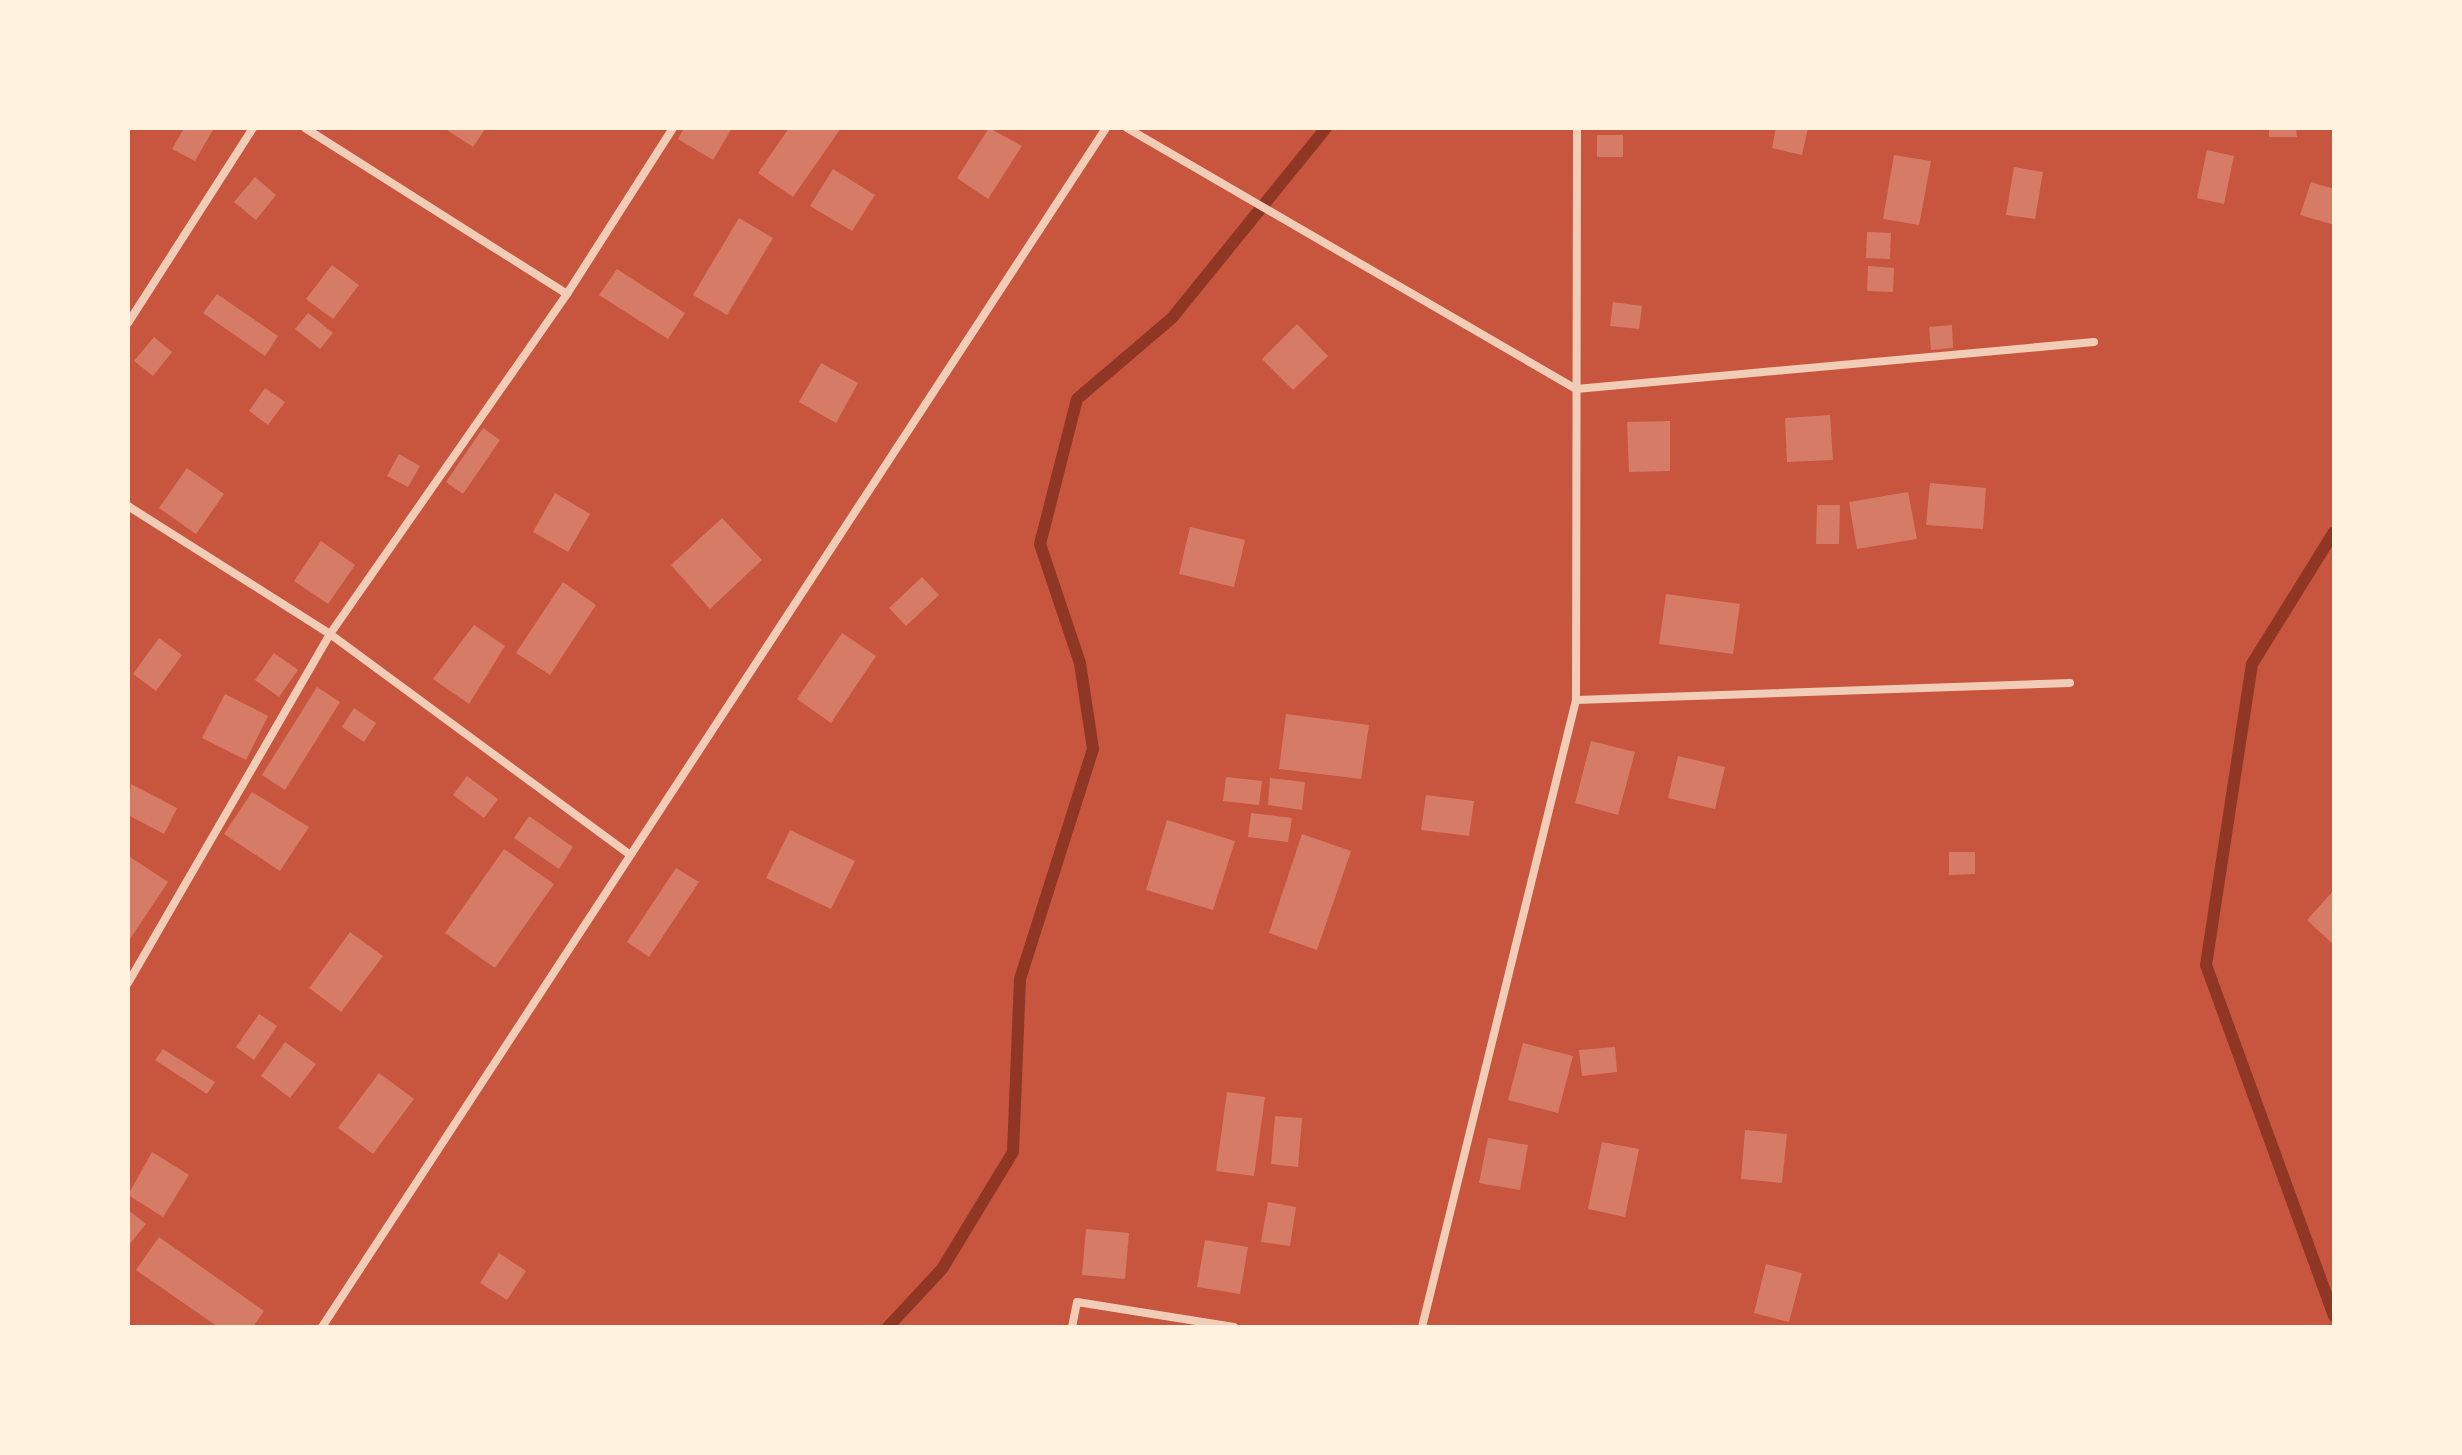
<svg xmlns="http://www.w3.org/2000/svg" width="2462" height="1455" viewBox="0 0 2462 1455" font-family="'Exo 2',sans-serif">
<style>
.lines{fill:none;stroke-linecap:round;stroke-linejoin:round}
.stream{stroke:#8f3625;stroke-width:12}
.building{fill:#d67c66}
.minor{stroke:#f1ccb7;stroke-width:8}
</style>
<rect width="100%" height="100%" fill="#c8553d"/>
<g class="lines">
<g class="stream">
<polyline points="2334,532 2252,664 2206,965 2334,1316"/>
<polyline points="888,1327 942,1269 1013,1152 1020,979 1093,749 1080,663 1040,544 1077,399 1172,318 1326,128"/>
</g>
</g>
<g class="building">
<polygon points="184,128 214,128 195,161 172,149"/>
<polygon points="444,128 486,128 473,147"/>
<polygon points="684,128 732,128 713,160 678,139"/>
<polygon points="789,128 841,128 793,197 758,173"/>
<polygon points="989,128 1022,146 988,199 957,178"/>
<polygon points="1776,128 1808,128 1802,155 1772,148"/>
<polygon points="2269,128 2296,128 2297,137 2269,137"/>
<rect x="1597" y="135" width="26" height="22"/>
<polygon points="2207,150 2234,156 2224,204 2197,198"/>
<polygon points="1894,155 1931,161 1919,225 1883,219"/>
<polygon points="2014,167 2043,172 2035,219 2006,215"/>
<polygon points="833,169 875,195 852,231 810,206"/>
<polygon points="255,177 276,195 256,220 234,202"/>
<polygon points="2311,182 2334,189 2334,225 2300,215"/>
<polygon points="739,218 773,238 727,315 693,295"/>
<polygon points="1867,232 1891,233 1890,259 1866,258"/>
<polygon points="332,265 359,285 333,319 306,299"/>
<polygon points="1868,266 1894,268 1893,292 1867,291"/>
<polygon points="617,269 685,313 668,339 599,295"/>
<polygon points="217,294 278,336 265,356 203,313"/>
<polygon points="1613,302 1642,306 1639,329 1610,326"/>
<polygon points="308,313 333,333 320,349 295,329"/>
<polygon points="1297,324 1328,356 1293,390 1262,359"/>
<polygon points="1952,325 1953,348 1931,350 1929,327"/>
<polygon points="154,337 172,352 153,376 134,361"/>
<polygon points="821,363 858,383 836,423 799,402"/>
<polygon points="265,388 285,402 268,425 249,411"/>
<polygon points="1830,415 1833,460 1787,462 1785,418"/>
<polygon points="1670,421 1670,471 1629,472 1627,422"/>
<polygon points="483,428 500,440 463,494 446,482"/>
<polygon points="399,454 420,466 408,487 387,476"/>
<polygon points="187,468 224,494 196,534 159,508"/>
<polygon points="1930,483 1986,488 1983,529 1926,525"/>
<polygon points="1908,492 1917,539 1857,549 1849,502"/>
<polygon points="555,493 590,514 568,552 533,532"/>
<polygon points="1817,505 1840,505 1839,544 1816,544"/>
<polygon points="722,518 762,560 710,609 671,565"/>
<polygon points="1190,527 1245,540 1234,587 1179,574"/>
<polygon points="321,541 355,565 328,604 294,581"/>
<polygon points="922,577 939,595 906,626 889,608"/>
<polygon points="563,582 596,605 550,675 516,653"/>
<polygon points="1666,594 1740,604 1733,654 1659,644"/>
<polygon points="474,625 505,646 469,704 433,679"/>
<polygon points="842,633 876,656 831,723 797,699"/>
<polygon points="159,638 182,655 156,691 133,674"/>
<polygon points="274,653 298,670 279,697 255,680"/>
<polygon points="317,687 340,702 285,790 262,775"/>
<polygon points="225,694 268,716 246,760 202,738"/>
<polygon points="354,708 376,723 364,742 342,727"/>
<polygon points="1286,714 1369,725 1361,779 1279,769"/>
<polygon points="1591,741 1635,752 1618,815 1575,803"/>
<polygon points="1678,756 1725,767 1715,809 1668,798"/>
<polygon points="467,776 498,799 484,818 453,795"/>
<polygon points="1226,777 1262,781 1259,805 1223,801"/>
<polygon points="1270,778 1305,782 1302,810 1268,805"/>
<polygon points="131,784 177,808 164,834 128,815"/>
<polygon points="252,792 309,827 280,871 224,834"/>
<polygon points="1426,795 1474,801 1469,836 1421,830"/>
<polygon points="1251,813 1292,818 1288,842 1248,837"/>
<polygon points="529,816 573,847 559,869 514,838"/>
<polygon points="1167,820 1235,841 1213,910 1146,890"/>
<polygon points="790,830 855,861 831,909 766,878"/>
<polygon points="1302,834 1351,851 1317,950 1269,933"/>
<polygon points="504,849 554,884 495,968 445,933"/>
<polygon points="1949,852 1975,852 1975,874 1949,875"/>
<polygon points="130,857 168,882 128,942 128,860"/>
<polygon points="676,868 699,882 649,957 627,942"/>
<polygon points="2334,890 2334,945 2307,920"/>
<polygon points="350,932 383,956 341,1012 309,988"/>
<polygon points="259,1014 277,1026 254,1060 236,1047"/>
<polygon points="285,1042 316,1064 290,1098 261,1076"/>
<polygon points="1523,1043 1573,1056 1558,1113 1508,1100"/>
<polygon points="1615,1047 1617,1072 1582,1076 1579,1050"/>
<polygon points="163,1049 215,1082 207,1094 155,1060"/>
<polygon points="379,1073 414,1099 373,1154 338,1128"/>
<polygon points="1227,1092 1265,1097 1254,1176 1216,1171"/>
<polygon points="1275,1116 1302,1118 1298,1167 1271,1164"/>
<polygon points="1745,1130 1787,1134 1782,1183 1741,1179"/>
<polygon points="1488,1138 1528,1145 1520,1190 1479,1183"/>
<polygon points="1602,1142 1639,1149 1625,1217 1588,1209"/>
<polygon points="152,1152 189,1175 163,1217 128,1195"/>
<polygon points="1268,1202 1296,1207 1290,1246 1261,1242"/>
<polygon points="128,1210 146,1224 128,1246"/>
<polygon points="1086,1229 1129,1233 1125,1279 1082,1275"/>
<polygon points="159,1237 264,1311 253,1327 218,1327 136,1270"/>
<polygon points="1205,1240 1248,1247 1240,1294 1197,1287"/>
<polygon points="499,1253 526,1271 507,1300 480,1283"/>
<polygon points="1766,1264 1802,1273 1789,1322 1754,1313"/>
</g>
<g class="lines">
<g class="minor">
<polyline points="305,128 567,294"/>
<polyline points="1127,128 1576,389 2094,342"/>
<polyline points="128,323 253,128"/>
<polyline points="128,506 330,634 629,854"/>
<polyline points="1576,700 2070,683"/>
<polyline points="128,983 330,634 567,294 673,128"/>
<polyline points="322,1327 1106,128"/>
<polyline points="1072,1327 1077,1302 1234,1327"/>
<polyline points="1422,1327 1576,700 1577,128"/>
</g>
</g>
<rect width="2462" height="1455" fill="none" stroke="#fff3e0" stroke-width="260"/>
</svg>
